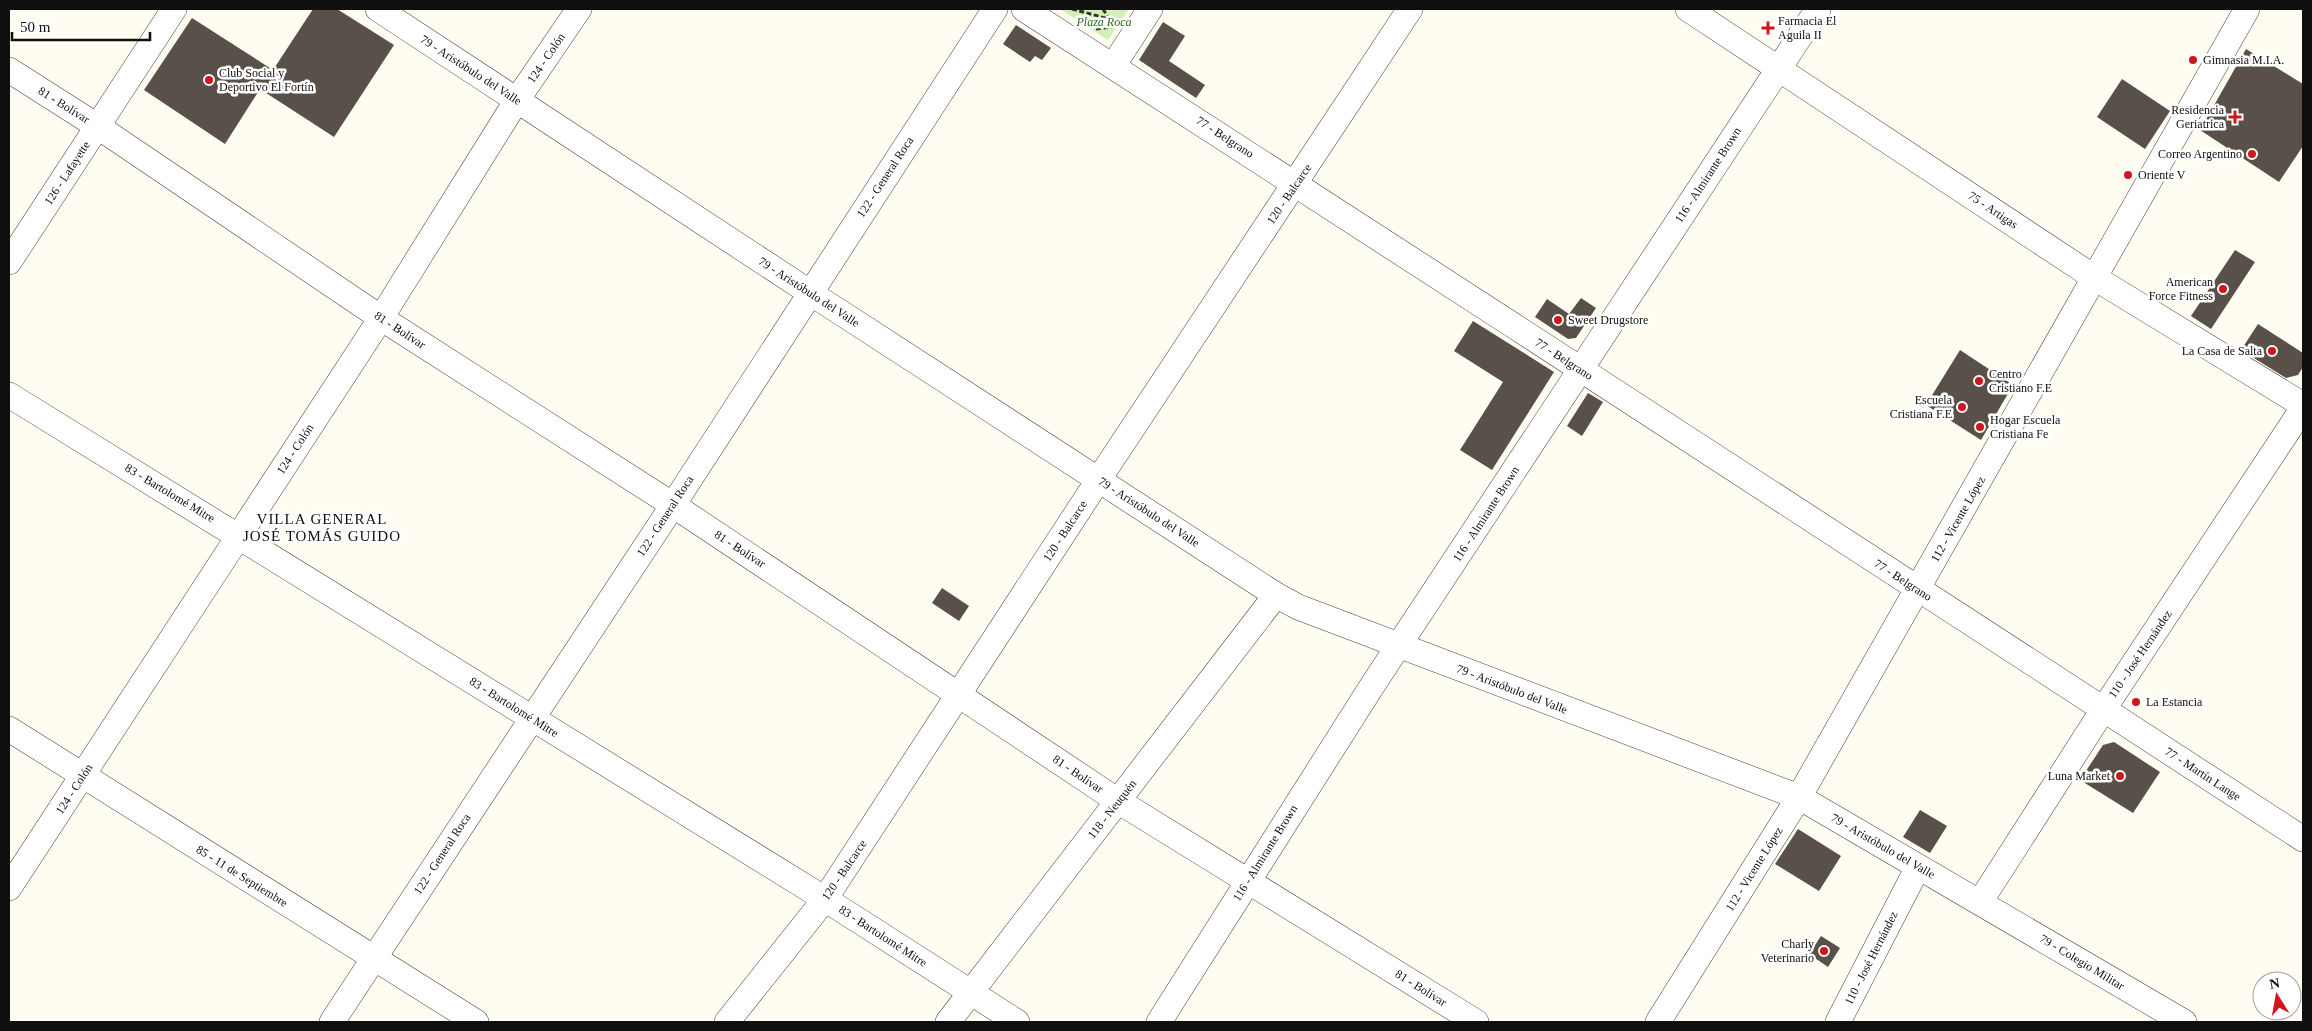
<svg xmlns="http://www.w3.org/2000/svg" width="2312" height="1031" viewBox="0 0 2312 1031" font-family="Georgia,serif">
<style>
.green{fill:#d2efb5}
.building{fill:#59504a}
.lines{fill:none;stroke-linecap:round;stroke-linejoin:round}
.minor-casing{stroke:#424242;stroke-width:26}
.path{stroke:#313131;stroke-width:3;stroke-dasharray:5 2.5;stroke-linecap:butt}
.minor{stroke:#fff;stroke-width:25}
.poi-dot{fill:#d0161d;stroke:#fff;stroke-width:2}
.labels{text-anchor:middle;stroke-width:5;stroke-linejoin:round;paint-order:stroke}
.poi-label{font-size:12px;fill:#0f0f0f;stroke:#fff;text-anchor:start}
.park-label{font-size:12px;font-style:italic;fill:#286f17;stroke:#fff}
.street-label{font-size:12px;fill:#0f0f0f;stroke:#fff}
.quarter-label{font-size:15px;letter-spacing:1px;fill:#0f0f0f;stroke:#fff}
</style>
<rect width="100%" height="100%" fill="#fffcf1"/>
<polygon class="green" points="1060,9 1129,9 1108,40"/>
<g class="building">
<polygon points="313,9 337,9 394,45 334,137 260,89 225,144 144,90 192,18 273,70"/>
<polygon points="1163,22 1185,36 1169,61 1205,85 1196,98 1139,60"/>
<polygon points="1016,25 1051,48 1042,60 1035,56 1030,62 1003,44"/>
<polygon points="2246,49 2303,84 2303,146 2279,182 2200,130"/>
<polygon points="2122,79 2170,111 2145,149 2097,117"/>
<polygon points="2235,250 2255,262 2211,329 2191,316"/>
<polygon points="1581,298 1596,308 1576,338 1568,339 1535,317 1547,299 1569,314"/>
<polygon points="1473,321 1554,372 1492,470 1460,450 1503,382 1454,351"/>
<polygon points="2258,324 2303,353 2303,367 2298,375 2286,378 2241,350"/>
<polygon points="1960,350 2013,385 1981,440 1926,405"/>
<polygon points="1588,393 1603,402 1582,436 1567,426"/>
<polygon points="942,588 969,606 959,621 932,603"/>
<polygon points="2114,742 2160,772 2133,813 2080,780 2103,745"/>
<polygon points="1920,810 1947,826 1930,853 1903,837"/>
<polygon points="1798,829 1841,856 1819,891 1775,864"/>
<polygon points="1821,936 1840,948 1828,967 1809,954"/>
</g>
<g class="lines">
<g class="minor-casing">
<g id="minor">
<polyline points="378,9 809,292 1276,595 1298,607 1799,797 2184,1022"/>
<path d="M1024,9C1452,283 1876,564 2303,839"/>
<polyline points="1688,9 2095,278 2303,405"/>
<polyline points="1113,66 1150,9"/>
<polyline points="9,70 97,126 381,318 673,505 1118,801 1476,1022"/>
<polyline points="9,262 174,9"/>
<polyline points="9,395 825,899 1017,1022"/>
<polyline points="9,729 476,1022"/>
<polyline points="9,888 381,318 517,100 579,9"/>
<polyline points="1980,902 2103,710 2303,408"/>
<polyline points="332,1022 673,505 995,9"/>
<polyline points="727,1022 825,899 1099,479 1410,9"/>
<polyline points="948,1022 1276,595"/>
<polyline points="1159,1022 1372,686 1818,9"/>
<polyline points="1658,1022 1799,797 2247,9"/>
<polyline points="1838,1022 1918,867"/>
</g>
</g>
<g class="path">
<polyline points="1072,9 1109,19"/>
<polyline points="1103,9 1109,19"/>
<polyline points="1096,29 1112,27"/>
</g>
<use href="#minor" class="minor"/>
</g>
<g class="poi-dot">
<path d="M1765.5 20.5h5v5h5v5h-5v5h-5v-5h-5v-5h5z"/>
<circle cx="2193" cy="60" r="5"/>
<circle cx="209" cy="80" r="5"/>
<path d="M2232.5 109.5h5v5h5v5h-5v5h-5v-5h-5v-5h5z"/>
<circle cx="2252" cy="154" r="5"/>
<circle cx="2128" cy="175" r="5"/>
<circle cx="2223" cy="289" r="5"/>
<circle cx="1558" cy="320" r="5"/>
<circle cx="2272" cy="351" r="5"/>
<circle cx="1979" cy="381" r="5"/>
<circle cx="1962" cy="407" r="5"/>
<circle cx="1980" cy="427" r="5"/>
<circle cx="2136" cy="702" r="5"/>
<circle cx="2120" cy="776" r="5"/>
<circle cx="1824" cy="951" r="5"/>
</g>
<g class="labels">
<g class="poi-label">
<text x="1778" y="25">Farmacia El<tspan x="1778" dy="14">Aguila II</tspan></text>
<text x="2203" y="64">Gimnasia M.I.A.</text>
<text x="219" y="77">Club Social y<tspan x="219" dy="14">Deportivo El Fortín</tspan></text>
<text x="2224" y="114" text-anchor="end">Residencia<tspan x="2224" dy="14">Geriatrica</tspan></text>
<text x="2242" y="158" text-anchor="end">Correo Argentino</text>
<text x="2138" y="179">Oriente V</text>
<text x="2213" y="286" text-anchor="end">American<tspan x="2213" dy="14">Force Fitness</tspan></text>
<text x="1568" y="324">Sweet Drugstore</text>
<text x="2262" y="355" text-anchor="end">La Casa de Salta</text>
<text x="1989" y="378">Centro<tspan x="1989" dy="14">Cristiano F.E</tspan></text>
<text x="1952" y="404" text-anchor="end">Escuela<tspan x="1952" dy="14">Cristiana F.E</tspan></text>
<text x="1990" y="424">Hogar Escuela<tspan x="1990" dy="14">Cristiana Fe</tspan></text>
<text x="2146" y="706">La Estancia</text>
<text x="2110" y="780" text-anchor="end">Luna Market</text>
<text x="1814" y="948" text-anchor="end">Charly<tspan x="1814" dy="14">Veterinario</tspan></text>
</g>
<g class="park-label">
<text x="1104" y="26">Plaza Roca</text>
</g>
<g class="street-label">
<text transform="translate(546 58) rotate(-56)" y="4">124 - Colón</text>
<text transform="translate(471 70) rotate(33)" y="4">79 - Aristóbulo del Valle</text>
<text transform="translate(64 105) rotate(32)" y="4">81 - Bolívar</text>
<text transform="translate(1225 137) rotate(33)" y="4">77 - Belgrano</text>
<text transform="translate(67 173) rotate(-57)" y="4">126 - Lafayette</text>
<text transform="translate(1708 175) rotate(-57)" y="4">116 - Almirante Brown</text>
<text transform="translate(885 177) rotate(-57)" y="4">122 - General Roca</text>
<text transform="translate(1289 194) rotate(-56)" y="4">120 - Balcarce</text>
<text transform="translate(1993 210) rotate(34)" y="4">75 - Artigas</text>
<text transform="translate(809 292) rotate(33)" y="4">79 - Aristóbulo del Valle</text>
<text transform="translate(400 330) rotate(33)" y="4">81 - Bolívar</text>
<text transform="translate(1564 359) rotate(33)" y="4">77 - Belgrano</text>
<text transform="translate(295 449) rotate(-57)" y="4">124 - Colón</text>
<text transform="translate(170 493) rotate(31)" y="4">83 - Bartolomé Mitre</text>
<text transform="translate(1149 512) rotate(33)" y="4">79 - Aristóbulo del Valle</text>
<text transform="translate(1486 514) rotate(-57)" y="4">116 - Almirante Brown</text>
<text transform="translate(665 516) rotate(-57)" y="4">122 - General Roca</text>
<text transform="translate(1958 519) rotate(-60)" y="4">112 - Vicente López</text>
<text transform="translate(1065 531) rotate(-57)" y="4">120 - Balcarce</text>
<text transform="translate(740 549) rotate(33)" y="4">81 - Bolívar</text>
<text transform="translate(1903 580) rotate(33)" y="4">77 - Belgrano</text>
<text transform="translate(2140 654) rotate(-56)" y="4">110 - José Hernández</text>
<text transform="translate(1512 689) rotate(21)" y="4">79 - Aristóbulo del Valle</text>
<text transform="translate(514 707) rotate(32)" y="4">83 - Bartolomé Mitre</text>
<text transform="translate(1078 774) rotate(34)" y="4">81 - Bolívar</text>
<text transform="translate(2203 774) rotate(33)" y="4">77 - Martín Lange</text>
<text transform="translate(74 789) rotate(-57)" y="4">124 - Colón</text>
<text transform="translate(1112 809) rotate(-52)" y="4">118 - Neuquén</text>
<text transform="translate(1883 846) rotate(30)" y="4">79 - Aristóbulo del Valle</text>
<text transform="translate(1265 853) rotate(-58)" y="4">116 - Almirante Brown</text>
<text transform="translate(442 854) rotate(-57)" y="4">122 - General Roca</text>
<text transform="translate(1754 869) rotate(-58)" y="4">112 - Vicente López</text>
<text transform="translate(844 870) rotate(-56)" y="4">120 - Balcarce</text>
<text transform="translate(242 876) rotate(32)" y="4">85 - 11 de Septiembre</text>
<text transform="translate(883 936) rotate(33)" y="4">83 - Bartolomé Mitre</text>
<text transform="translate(1871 958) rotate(-63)" y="4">110 - José Hernández</text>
<text transform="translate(2082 962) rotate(31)" y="4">79 - Colegio Militar</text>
<text transform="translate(1421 988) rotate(32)" y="4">81 - Bolívar</text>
</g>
<g class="quarter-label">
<text x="322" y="524">VILLA GENERAL<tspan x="322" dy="17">JOSÉ TOMÁS GUIDO</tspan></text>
</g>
</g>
<rect width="2312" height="1031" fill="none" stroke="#0f0f0f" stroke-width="20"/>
<g transform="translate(2277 996) rotate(349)"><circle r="24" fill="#ffffff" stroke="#9f9f9f"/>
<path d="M0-4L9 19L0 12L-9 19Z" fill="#d0161d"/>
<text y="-8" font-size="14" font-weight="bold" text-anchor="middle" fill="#0f0f0f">N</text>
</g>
<path d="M12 32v8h138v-8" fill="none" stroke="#0f0f0f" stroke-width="2.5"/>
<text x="20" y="32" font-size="15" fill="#0f0f0f" stroke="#ffffff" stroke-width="4" paint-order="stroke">50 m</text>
</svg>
